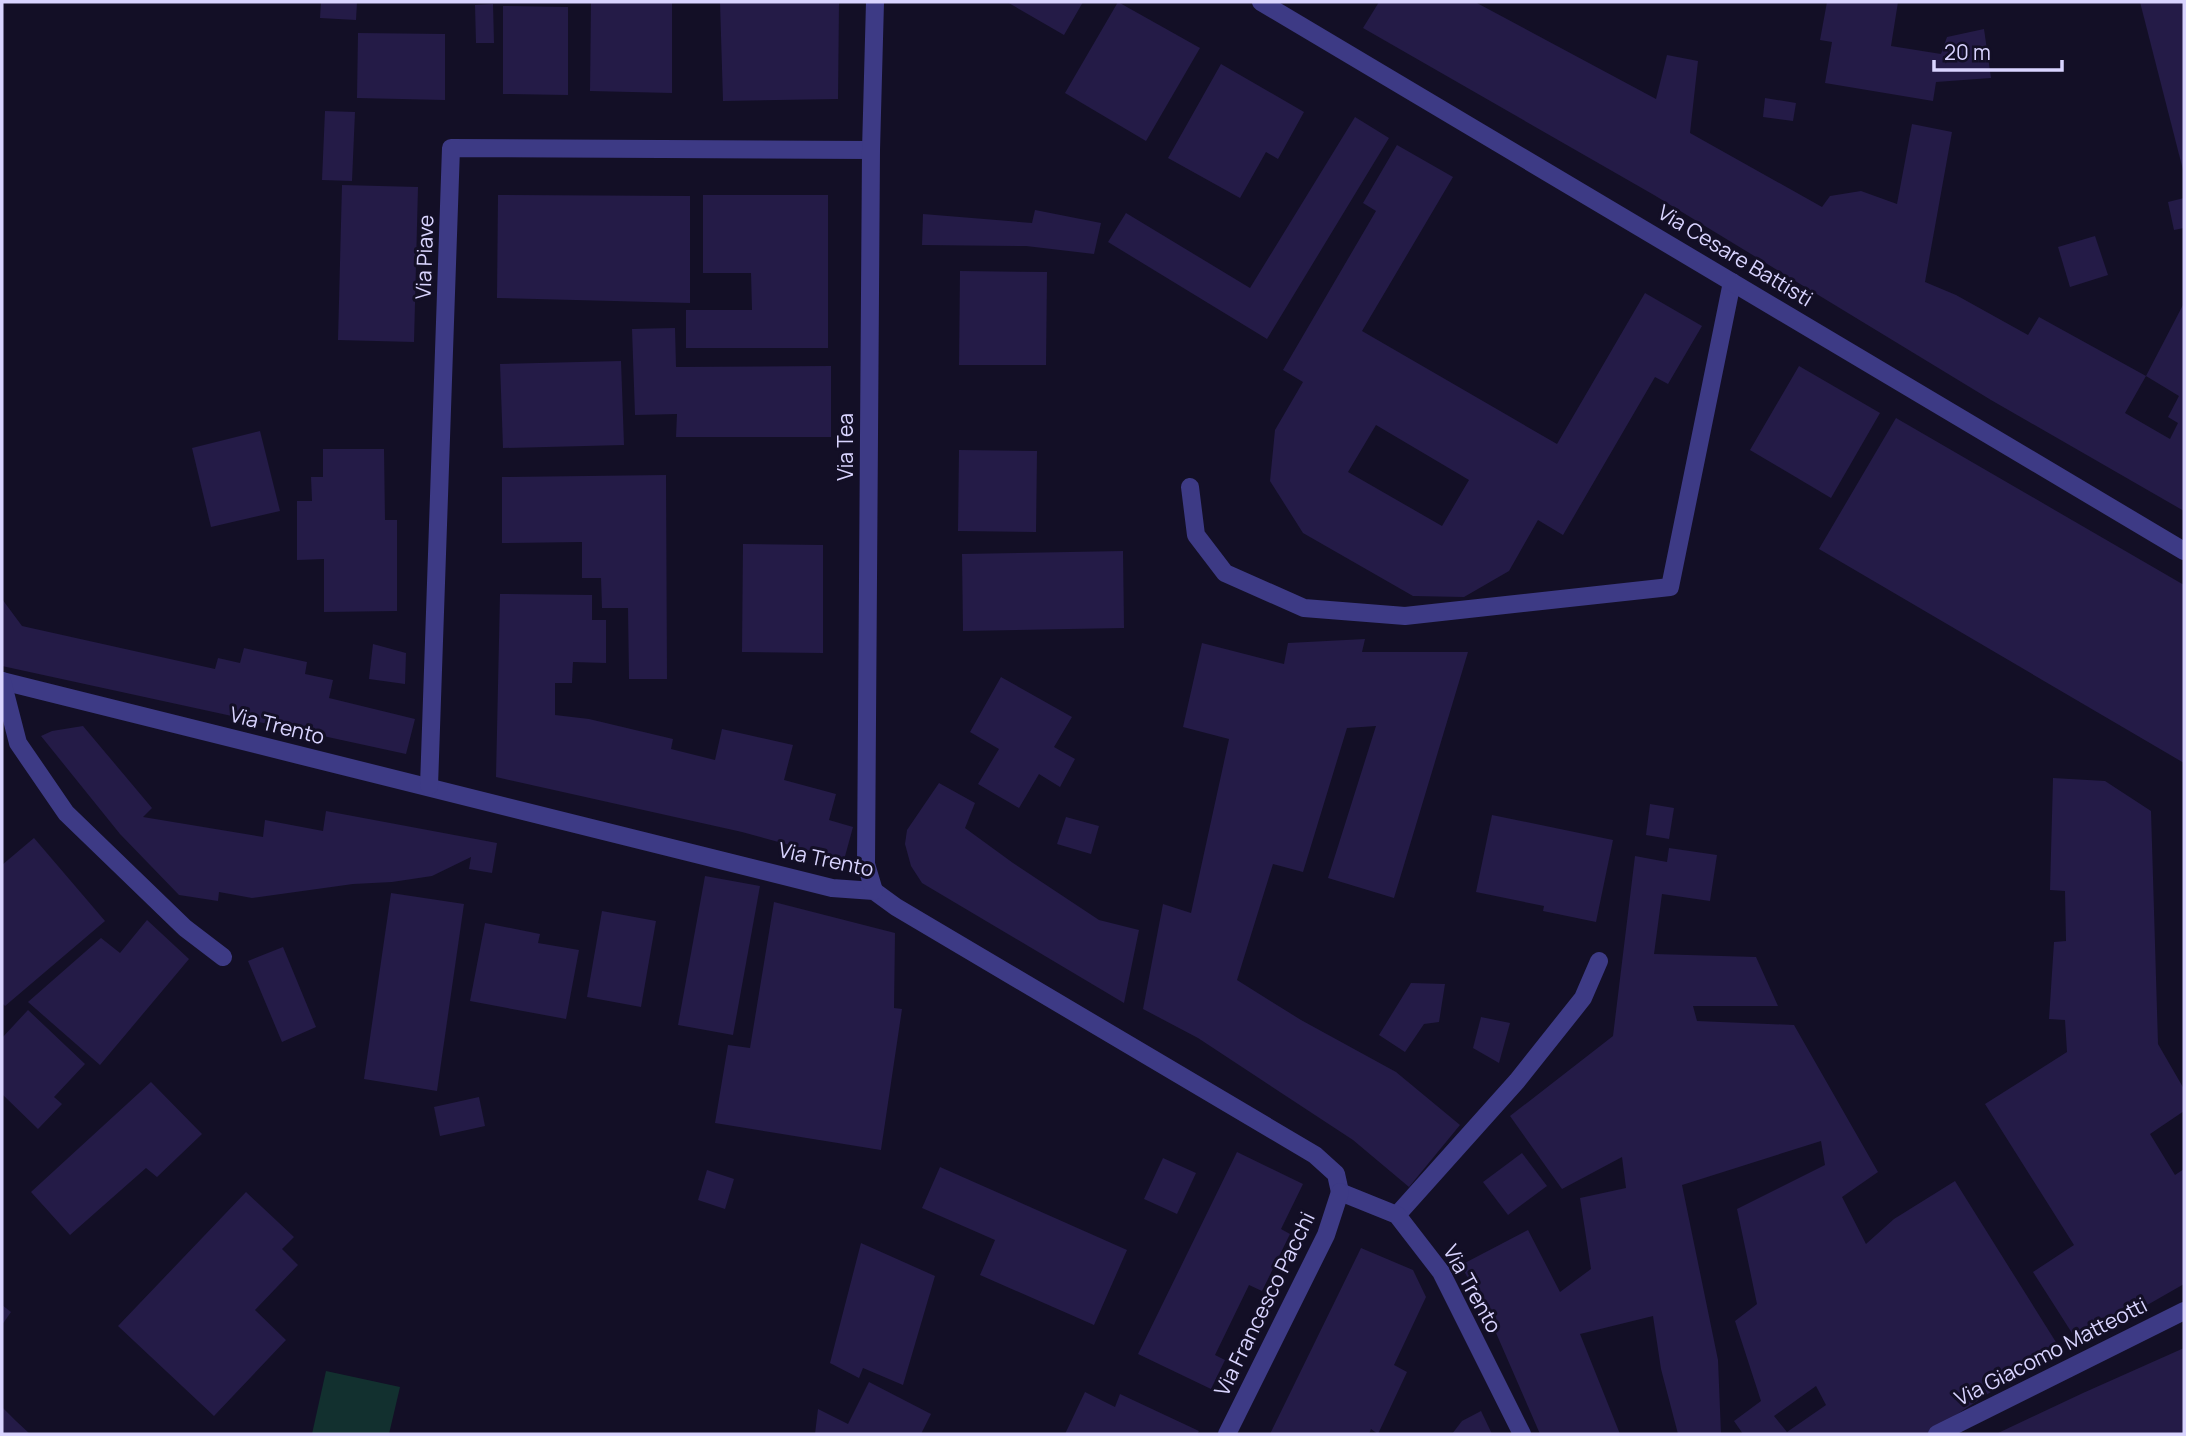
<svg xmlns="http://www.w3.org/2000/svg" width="2186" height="1436" viewBox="0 0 2186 1436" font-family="Manrope,sans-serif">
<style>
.green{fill:#12302f}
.building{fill:#241b47;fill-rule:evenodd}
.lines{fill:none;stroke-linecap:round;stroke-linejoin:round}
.service{stroke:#3d3a85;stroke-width:18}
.minor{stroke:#3d3a85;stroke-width:18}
.tertiary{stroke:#3d3a85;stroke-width:18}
.labels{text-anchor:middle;stroke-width:6;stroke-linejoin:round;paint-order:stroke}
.street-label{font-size:21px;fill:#d9d4ff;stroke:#130f26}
</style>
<rect width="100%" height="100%" fill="#130f26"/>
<polygon class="green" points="326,1371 400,1387 389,1434 312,1434"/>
<g class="building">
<polygon points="321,2 357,2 356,20 320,18"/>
<polygon points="591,2 672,2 672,93 590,91"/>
<polygon points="720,2 839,2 838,99 723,101"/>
<polygon points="1007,2 1083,2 1064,35"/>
<polygon points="1118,2 1200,48 1146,141 1065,93"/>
<polygon points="1379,2 1475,2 1656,99 1667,55 1698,61 1690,133 1822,207 1830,196 1861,191 1897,204 1912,124 1952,132 1925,282 1956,295 2028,335 2039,317 2146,376 2125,413 2170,439 2178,423 2168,417 2179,396 2146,376 2184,303 2184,511 1991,400 1654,195 1363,28"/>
<polygon points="1827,2 1898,2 1891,46 1941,54 1947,37 1984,29 1991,78 1936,82 1933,101 1825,83 1832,42 1820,40"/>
<polygon points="2140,2 2184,2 2184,170 2183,170"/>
<polygon points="493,4 494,43 476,43 475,5"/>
<polygon points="503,6 568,7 568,95 503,94"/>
<polygon points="358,33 445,34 445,100 357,98"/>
<polygon points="1221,64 1304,112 1278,159 1266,152 1240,198 1168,158"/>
<polygon points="1765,98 1796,103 1793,121 1763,117"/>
<polygon points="325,111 355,112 352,181 322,180"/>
<polygon points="1355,117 1389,138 1267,339 1108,242 1126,213 1250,288"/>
<path d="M1397,145L1453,177L1362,331L1557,444L1645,293L1702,326L1668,384L1655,377L1563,535L1538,520L1509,571L1464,597L1413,596L1303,533L1270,481L1275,430L1303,382L1283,370L1376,211L1363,203ZM1376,425L1469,480L1442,526L1348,472Z"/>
<polygon points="342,185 418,187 414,342 338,340"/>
<polygon points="498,195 690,196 690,303 497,298"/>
<polygon points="703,195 828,195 828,348 686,348 686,310 752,310 751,273 703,273"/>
<polygon points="2184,198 2184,228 2174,230 2168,202"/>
<polygon points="1035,210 1101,223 1094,254 1026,246 922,245 923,214 1032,223"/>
<polygon points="2095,236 2108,275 2070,287 2058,247"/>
<polygon points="960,271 1047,272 1046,365 959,365"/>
<polygon points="675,328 676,367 831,366 831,437 676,437 677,414 635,415 632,329"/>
<polygon points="621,361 624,445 503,448 500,364"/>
<polygon points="1799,366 1880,413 1831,498 1750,450"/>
<polygon points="1896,418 2184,585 2184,763 1819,549"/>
<polygon points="260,431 280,511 211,527 192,448"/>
<polygon points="323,449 384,449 385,520 397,520 397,611 324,612 324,559 297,560 297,501 312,501 311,477 323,477"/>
<polygon points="959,450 1037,451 1036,532 958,531"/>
<polygon points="666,475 667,679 629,679 628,608 602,608 601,578 582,578 582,542 502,543 502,477"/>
<polygon points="743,544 823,545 823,653 742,652"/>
<polygon points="1123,551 1124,628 963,631 962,554"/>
<polygon points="500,594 592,595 592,620 606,620 606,663 573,662 572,683 555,683 555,715 589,719 673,739 671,749 715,760 722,729 793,745 784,780 836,794 829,820 853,827 844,860 742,832 496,777"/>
<polygon points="2,599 22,626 215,669 218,658 240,663 244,648 307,662 305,674 333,680 329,698 415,719 406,754 2,666"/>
<polygon points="1365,639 1362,652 1468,652 1394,898 1328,878 1376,726 1347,728 1303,872 1273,864 1237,980 1301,1020 1396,1072 1460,1125 1409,1187 1353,1140 1198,1038 1143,1009 1163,904 1191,913 1229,739 1183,727 1202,643 1284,664 1288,643"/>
<polygon points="373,644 406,653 405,684 369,679"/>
<polygon points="1001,677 1072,717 1054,747 1075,759 1060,787 1039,774 1019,808 978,784 999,749 970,732"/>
<polygon points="83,726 152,808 143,817 263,837 265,820 323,831 326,811 497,843 492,873 469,869 471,857 432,876 392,882 353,884 252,898 219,892 218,901 179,895 120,834 41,736 52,731"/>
<polygon points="2053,778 2105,781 2151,811 2158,1044 2184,1089 2184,1111 2150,1134 2175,1175 2184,1169 2184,1284 2079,1344 2033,1272 2074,1245 1985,1104 2067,1052 2065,1020 2049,1019 2054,942 2066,941 2065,891 2050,890"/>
<polygon points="939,783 975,803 965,828 1013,863 1099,920 1139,930 1124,1003 922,883 911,866 905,844 907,830"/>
<polygon points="1650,804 1674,808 1669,839 1646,835"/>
<polygon points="1492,815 1613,840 1596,922 1543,911 1544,906 1476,892"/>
<polygon points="1066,817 1099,826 1091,854 1057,844"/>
<polygon points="34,838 105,921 5,1006 2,1003 2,865"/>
<path d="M1669,848L1717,855L1710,901L1662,894L1654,954L1756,957L1778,1006H1693L1697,1021L1794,1025L1878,1172L1842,1197L1866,1244L1894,1219L1955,1181L2059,1347L1927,1434H1743L1734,1421L1761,1401L1735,1321L1757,1304L1737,1209L1825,1165L1821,1141L1682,1185L1718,1360L1721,1434H1678L1661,1369L1653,1316L1580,1334L1620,1434H1540L1493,1326L1461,1265L1528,1230L1560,1292L1591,1269L1580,1198L1626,1188L1622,1157L1562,1189L1510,1116L1613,1036L1635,856L1667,862ZM1816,1386L1826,1405L1787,1432L1774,1416Z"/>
<polygon points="705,876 760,886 733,1035 678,1025"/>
<polygon points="391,893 464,904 437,1091 364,1079"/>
<polygon points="774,902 895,933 894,1008 902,1009 881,1150 715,1123 728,1045 750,1048"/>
<polygon points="602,911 656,921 641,1007 587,997"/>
<polygon points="147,920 189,959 100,1065 28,1002 101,938 120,953"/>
<polygon points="485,923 540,934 538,943 579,950 566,1019 470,1001"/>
<polygon points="283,947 316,1027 282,1042 248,961"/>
<polygon points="1411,983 1445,984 1439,1022 1424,1024 1405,1052 1379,1035"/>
<polygon points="28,1010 85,1064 54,1097 62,1104 38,1129 2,1094 2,1038"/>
<polygon points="1481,1017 1510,1023 1499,1063 1473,1048"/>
<polygon points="151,1082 202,1134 157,1177 146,1168 70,1235 31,1192"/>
<polygon points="479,1097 485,1126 440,1136 434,1107"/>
<polygon points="1237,1152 1303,1184 1281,1229 1290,1234 1262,1291 1249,1285 1215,1355 1225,1360 1211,1389 1138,1354"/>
<polygon points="1522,1153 1547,1186 1508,1215 1483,1182"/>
<polygon points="1163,1158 1196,1173 1177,1214 1144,1199"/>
<polygon points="940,1167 1127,1250 1094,1325 980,1275 995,1240 922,1208"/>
<polygon points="707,1170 734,1179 725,1209 698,1200"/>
<polygon points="246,1192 294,1237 282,1249 298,1265 255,1310 286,1340 214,1416 118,1326"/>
<polygon points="861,1243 935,1276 903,1385 863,1368 859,1378 830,1363"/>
<polygon points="1361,1248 1413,1270 1426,1297 1394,1365 1407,1372 1378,1434 1371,1429 1369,1434 1270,1434"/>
<polygon points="2,1305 11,1312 2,1325"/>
<polygon points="2184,1348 2184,1434 1996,1434 2083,1393"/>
<polygon points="869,1382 931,1414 921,1434 815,1434 818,1409 848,1424"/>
<polygon points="1085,1392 1115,1407 1120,1394 1199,1431 1197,1434 1065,1434"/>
<polygon points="2,1407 16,1421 30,1434 2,1434"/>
<polygon points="1481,1411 1492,1434 1452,1434 1462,1421"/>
</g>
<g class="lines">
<g class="service">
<polyline points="1190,487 1196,535 1225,573 1304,608 1405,616 1670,587 1732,282"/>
<polyline points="1397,1215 1517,1081 1583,998 1599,961"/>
</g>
<g class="minor">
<polyline points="2,681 832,888 874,891 896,907 1315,1155 1336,1174 1340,1192"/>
<polyline points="2,681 18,743 66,813 185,928 223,957"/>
<polyline points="429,786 451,148 871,150"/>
<polyline points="874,891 866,864 871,150 875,2"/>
<polyline points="1340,1192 1397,1215 1441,1272 1522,1434"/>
<polyline points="1227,1434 1326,1235 1340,1192"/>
<polyline points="1937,1434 2184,1311"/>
</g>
<polyline class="tertiary" points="1261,2 2184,551"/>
</g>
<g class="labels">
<g class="street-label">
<text transform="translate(1735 256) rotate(31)" y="7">Via Cesare Battisti</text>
<text transform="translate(425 257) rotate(-88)" y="7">Via Piave</text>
<text transform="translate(846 447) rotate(-90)" y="7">Via Tea</text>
<text transform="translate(277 726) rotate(14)" y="7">Via Trento</text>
<text transform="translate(826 860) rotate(12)" y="7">Via Trento</text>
<text transform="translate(1472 1289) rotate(61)" y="7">Via Trento</text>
<text transform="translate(1265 1304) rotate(-64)" y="7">Via Francesco Pacchi</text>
<text transform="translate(2051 1352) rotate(-27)" y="7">Via Giacomo Matteotti</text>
</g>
</g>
<rect width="2186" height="1436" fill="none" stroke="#d9d4ff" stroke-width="7"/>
<path d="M1934 60v10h128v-10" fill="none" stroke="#d9d4ff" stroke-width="3.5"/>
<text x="1944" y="60" font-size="21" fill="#d9d4ff" stroke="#130f26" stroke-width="5" paint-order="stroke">20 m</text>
</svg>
